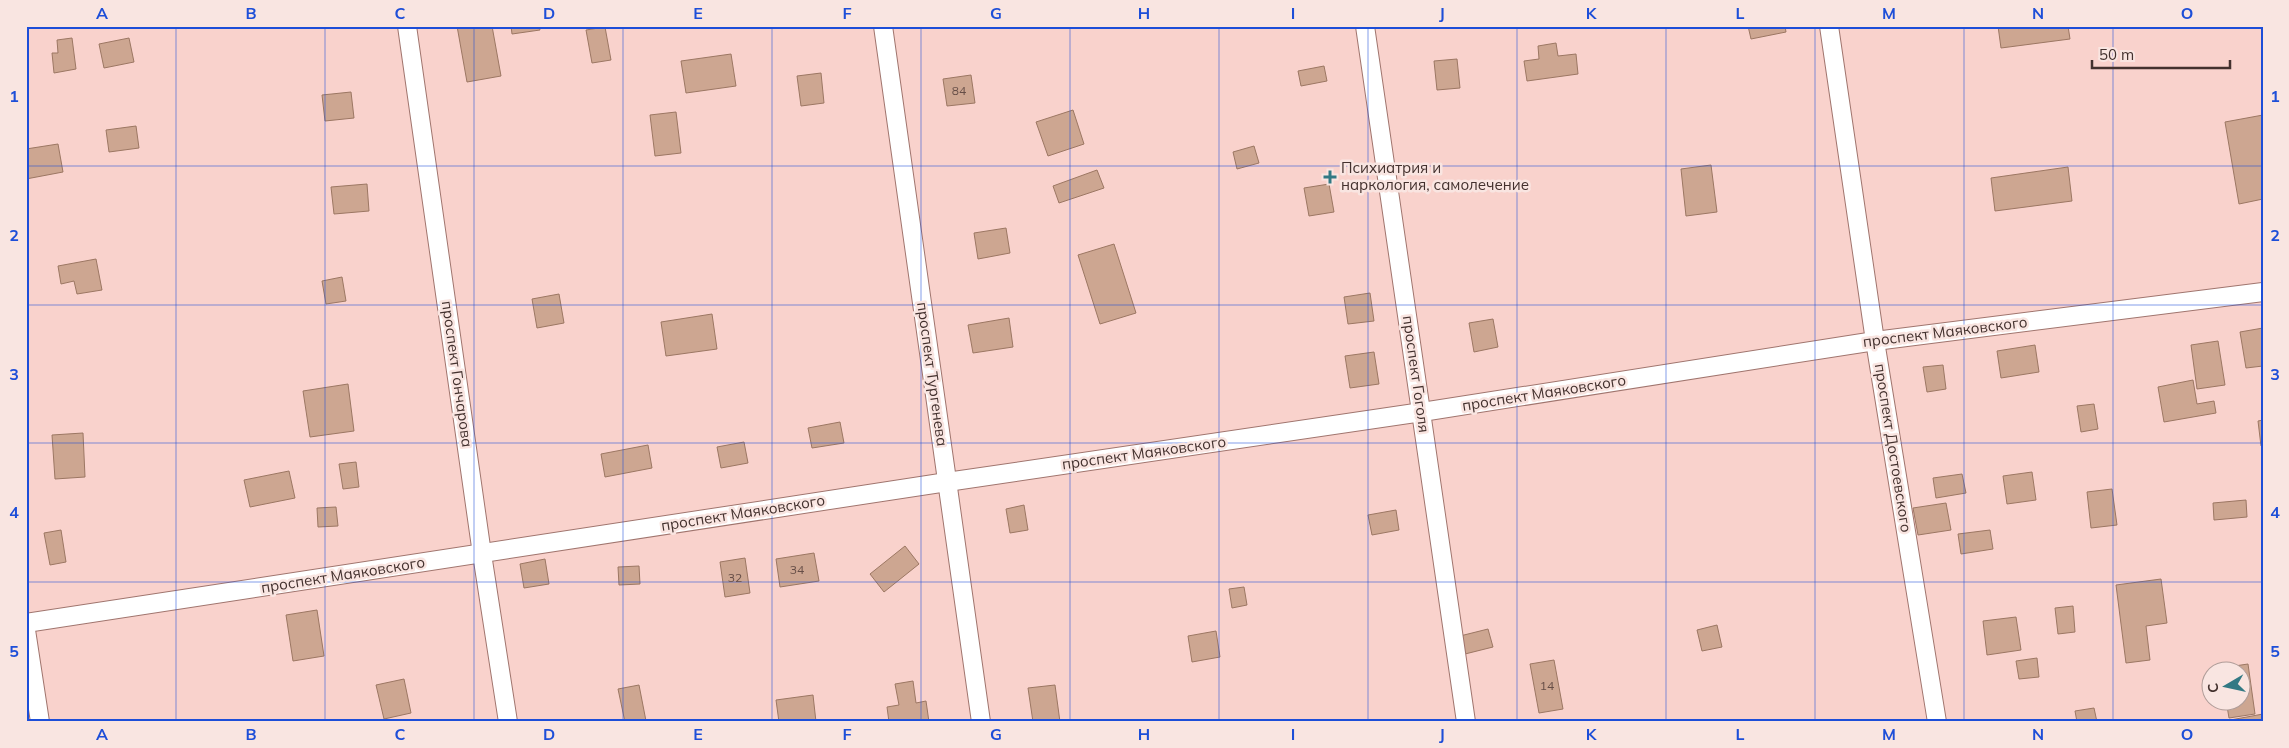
<svg xmlns="http://www.w3.org/2000/svg" width="2289" height="748" viewBox="0 0 2289 748" font-family="Mulish,sans-serif">
<style>
.building{fill:#cda691;stroke:#9c7763}
.lines{fill:none;stroke-linecap:round;stroke-linejoin:round}
.minor-casing{stroke:#a0756e;stroke-width:20}
.minor{stroke:#fff;stroke-width:18}
.grid{fill:none;stroke:#1d4ed8;stroke-width:1;stroke-opacity:0.55}
.poi-dot{fill:#327984;stroke:#f9e5e1;stroke-width:2}
.labels{text-anchor:middle;stroke-width:5;stroke-linejoin:round;paint-order:stroke}
.number-label{font-size:12px;fill:#664e47}
.poi-label{font-size:15px;fill:#43312e;stroke:#f9e5e1;text-anchor:start}
.street-label{font-size:15px;fill:#43312e;stroke:#f9e5e1}
.neatline{fill:none;stroke:#1d4ed8;stroke-width:2}
.grid-label{font-size:16px;text-anchor:middle;font-weight:bold;fill:#1d4ed8}
</style>
<rect width="100%" height="100%" fill="#f9d2cc"/>
<g class="building">
<polygon points="457,26 492,26 501,76 467,82"/>
<polygon points="511,26 539,26 540,30 512,34"/>
<polygon points="1748,26 1785,26 1786,32 1751,39"/>
<polygon points="1998,26 2068,26 2070,39 2001,48"/>
<polygon points="605,27 611,60 592,63 586,30"/>
<polygon points="72,38 76,69 54,73 52,53 58,53 57,40"/>
<polygon points="129,38 134,62 104,68 99,44"/>
<polygon points="1556,43 1558,56 1576,54 1578,74 1527,81 1524,61 1539,59 1538,46"/>
<polygon points="731,54 736,86 686,93 681,61"/>
<polygon points="1457,59 1460,88 1437,90 1434,61"/>
<polygon points="1324,66 1327,81 1301,86 1298,71"/>
<polygon points="821,73 824,103 801,106 797,76"/>
<polygon points="971,75 975,103 947,106 943,79"/>
<polygon points="351,92 354,118 325,121 322,95"/>
<polygon points="1073,110 1084,144 1048,156 1036,122"/>
<polygon points="676,112 681,153 655,156 650,115"/>
<polygon points="2263,115 2263,199 2239,204 2225,122"/>
<polygon points="136,126 139,148 109,152 106,130"/>
<polygon points="58,144 63,172 26,179 26,149"/>
<polygon points="1254,146 1259,163 1237,169 1233,152"/>
<polygon points="1711,165 1717,212 1686,216 1681,169"/>
<polygon points="2068,167 2072,201 1995,211 1991,178"/>
<polygon points="1097,170 1104,188 1059,203 1053,186"/>
<polygon points="367,184 369,211 334,214 331,187"/>
<polygon points="1329,184 1334,212 1309,216 1304,188"/>
<polygon points="1006,228 1010,253 978,259 974,233"/>
<polygon points="1114,244 1136,313 1100,324 1078,255"/>
<polygon points="96,259 102,290 77,294 74,281 61,284 58,266"/>
<polygon points="342,277 346,301 326,304 322,281"/>
<polygon points="1370,293 1374,321 1348,324 1344,297"/>
<polygon points="559,294 564,323 537,328 532,299"/>
<polygon points="712,314 717,349 666,356 661,322"/>
<polygon points="1009,318 1013,347 973,353 968,325"/>
<polygon points="1493,319 1498,347 1474,352 1469,323"/>
<polygon points="2263,328 2263,366 2246,368 2240,332"/>
<polygon points="2218,341 2225,385 2197,389 2191,345"/>
<polygon points="2035,345 2039,372 2001,378 1997,351"/>
<polygon points="1374,352 1379,384 1350,388 1345,356"/>
<polygon points="1943,365 1946,389 1927,392 1923,367"/>
<polygon points="2193,380 2197,404 2214,401 2216,413 2164,422 2158,387"/>
<polygon points="348,384 354,431 310,437 303,391"/>
<polygon points="2094,404 2098,429 2081,432 2077,406"/>
<polygon points="2263,420 2263,446 2261,446 2258,421"/>
<polygon points="840,422 844,443 812,448 808,428"/>
<polygon points="83,433 85,477 55,479 52,435"/>
<polygon points="744,442 748,463 721,468 717,447"/>
<polygon points="648,445 652,468 605,477 601,454"/>
<polygon points="356,462 359,487 343,489 339,464"/>
<polygon points="289,471 295,498 250,507 244,480"/>
<polygon points="2032,472 2036,500 2007,504 2003,476"/>
<polygon points="1962,474 1966,493 1936,498 1933,478"/>
<polygon points="2112,489 2117,525 2091,528 2087,492"/>
<polygon points="2246,500 2247,517 2214,520 2213,503"/>
<polygon points="1946,503 1951,530 1918,535 1913,508"/>
<polygon points="1024,505 1028,530 1010,533 1006,509"/>
<polygon points="336,507 338,526 318,527 317,508"/>
<polygon points="1396,510 1399,530 1372,535 1368,515"/>
<polygon points="61,530 66,562 50,565 44,533"/>
<polygon points="1990,530 1993,549 1961,554 1958,534"/>
<polygon points="905,546 919,564 884,592 870,574"/>
<polygon points="814,553 819,581 780,587 776,559"/>
<polygon points="745,558 750,593 725,597 720,562"/>
<polygon points="545,559 549,584 524,588 520,564"/>
<polygon points="639,566 640,584 619,585 618,567"/>
<polygon points="2161,579 2167,623 2146,626 2150,660 2126,663 2116,585"/>
<polygon points="1244,587 1247,605 1232,608 1229,589"/>
<polygon points="2073,606 2075,632 2058,634 2055,608"/>
<polygon points="317,610 324,656 293,661 286,615"/>
<polygon points="2016,617 2021,650 1987,655 1983,621"/>
<polygon points="1717,625 1722,647 1702,651 1697,630"/>
<polygon points="1488,629 1493,647 1465,654 1460,636"/>
<polygon points="1216,631 1220,657 1192,662 1188,636"/>
<polygon points="2037,658 2039,677 2019,679 2016,661"/>
<polygon points="1554,660 1563,709 1539,713 1530,664"/>
<polygon points="2248,664 2255,714 2229,718 2226,700 2242,700 2242,670 2222,670 2221,668"/>
<polygon points="404,679 411,713 384,719 376,685"/>
<polygon points="913,681 916,703 926,701 929,722 889,722 887,707 899,705 895,684"/>
<polygon points="639,685 646,721 625,722 618,689"/>
<polygon points="1055,685 1060,722 1033,722 1028,688"/>
<polygon points="813,695 816,722 779,722 776,700"/>
<polygon points="2094,708 2097,722 2077,722 2075,711"/>
<polygon points="2263,714 2263,722 2225,722 2225,721"/>
</g>
<g class="lines">
<g class="minor-casing">
<g id="minor">
<polyline points="407,26 482,554 508,722"/>
<polyline points="883,26 981,722"/>
<polyline points="1365,26 1466,722"/>
<polyline points="1829,26 1875,341 1937,722"/>
<polyline points="26,623 947,482 1422,412 1875,341 2263,292"/>
<polyline points="26,630 40,722"/>
</g>
</g>
<use href="#minor" class="minor"/>
</g>
<path class="grid" d="M176,26V722M325,26V722M474,26V722M623,26V722M772,26V722M921,26V722M1070,26V722M1219,26V722M1368,26V722M1517,26V722M1666,26V722M1815,26V722M1964,26V722M2113,26V722M26,166H2263M26,305H2263M26,443H2263M26,582H2263"/>
<path class="poi-dot" d="M1327.5 169.5h5v5h5v5h-5v5h-5v-5h-5v-5h5z"/>
<g class="labels">
<g class="number-label">
<text x="959" y="95">84</text>
<text x="797" y="574">34</text>
<text x="735" y="582">32</text>
<text x="1547" y="690">14</text>
</g>
<g class="poi-label">
<text x="1341" y="173">Психиатрия и<tspan x="1341" dy="17">наркология, самолечение</tspan></text>
</g>
<g class="street-label">
<text transform="translate(1945 332) rotate(-7)" y="5">проспект Маяковского</text>
<text transform="translate(457 374) rotate(82)" y="5">проспект Гончарова</text>
<text transform="translate(932 374) rotate(82)" y="5">проспект Тургенева</text>
<text transform="translate(1416 374) rotate(82)" y="5">проспект Гоголя</text>
<text transform="translate(1544 393) rotate(-9)" y="5">проспект Маяковского</text>
<text transform="translate(1893 448) rotate(81)" y="5">проспект Достоевского</text>
<text transform="translate(1144 453) rotate(-8)" y="5">проспект Маяковского</text>
<text transform="translate(743 513) rotate(-9)" y="5">проспект Маяковского</text>
<text transform="translate(343 575) rotate(-9)" y="5">проспект Маяковского</text>
</g>
</g>
<rect width="2289" height="748" fill="none" stroke="#f9e5e1" stroke-width="55"/>
<g transform="translate(2226 686) rotate(261)"><circle r="24" fill="#f9e5e1" stroke="#b09d99"/>
<path d="M0-4L9 19L0 12L-9 19Z" fill="#327984"/>
<text y="-8" font-size="14" font-weight="bold" text-anchor="middle" fill="#43312e">С</text>
</g>
<path d="M2092 60v8h138v-8" fill="none" stroke="#43312e" stroke-width="2.5"/>
<text x="2099" y="60" font-size="15" fill="#43312e" stroke="#f9e5e1" stroke-width="4" paint-order="stroke">50 m</text>
<rect x="28" y="28" width="2234" height="692" class="neatline"/>
<g class="grid-label">
<text x="102" y="19">A</text>
<text x="251" y="19">B</text>
<text x="400" y="19">C</text>
<text x="549" y="19">D</text>
<text x="698" y="19">E</text>
<text x="847" y="19">F</text>
<text x="996" y="19">G</text>
<text x="1144" y="19">H</text>
<text x="1293" y="19">I</text>
<text x="1442" y="19">J</text>
<text x="1591" y="19">K</text>
<text x="1740" y="19">L</text>
<text x="1889" y="19">M</text>
<text x="2038" y="19">N</text>
<text x="2187" y="19">O</text>
<text x="14" y="102">1</text>
<text x="2275" y="102">1</text>
<text x="14" y="241">2</text>
<text x="2275" y="241">2</text>
<text x="14" y="380">3</text>
<text x="2275" y="380">3</text>
<text x="14" y="518">4</text>
<text x="2275" y="518">4</text>
<text x="14" y="657">5</text>
<text x="2275" y="657">5</text>
<text x="102" y="740">A</text>
<text x="251" y="740">B</text>
<text x="400" y="740">C</text>
<text x="549" y="740">D</text>
<text x="698" y="740">E</text>
<text x="847" y="740">F</text>
<text x="996" y="740">G</text>
<text x="1144" y="740">H</text>
<text x="1293" y="740">I</text>
<text x="1442" y="740">J</text>
<text x="1591" y="740">K</text>
<text x="1740" y="740">L</text>
<text x="1889" y="740">M</text>
<text x="2038" y="740">N</text>
<text x="2187" y="740">O</text>
</g>
</svg>
